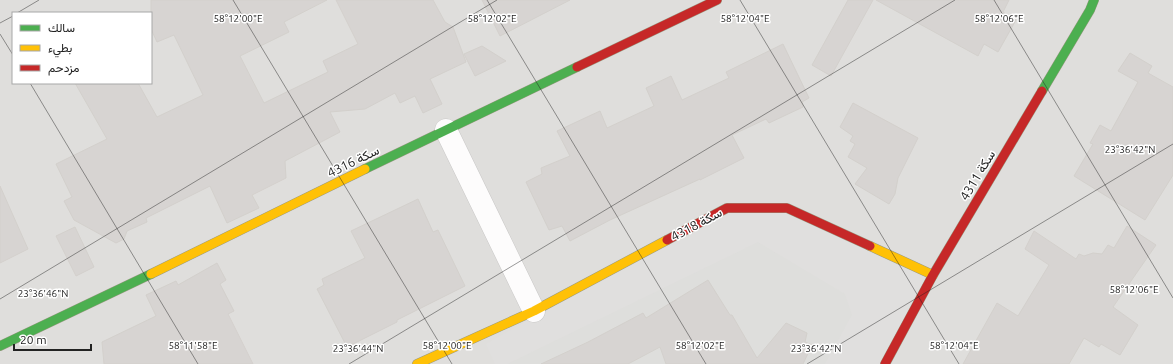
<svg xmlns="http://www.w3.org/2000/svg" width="1173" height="364" viewBox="0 0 1173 364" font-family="Ubuntu,Vazirmatn,sans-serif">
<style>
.residential{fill:#dfdedc;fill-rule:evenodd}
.religious{fill:#dededc}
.parking{fill:#e0dfde}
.building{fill:#d7d4d2;stroke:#d3d0cc}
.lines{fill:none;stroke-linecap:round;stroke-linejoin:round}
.street-casing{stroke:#c9c8c7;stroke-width:23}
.fast-casing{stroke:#999a82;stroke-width:10}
.slow-casing{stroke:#999a82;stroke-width:10}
.jam-casing{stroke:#999a82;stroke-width:10}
.street{stroke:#fdfcfc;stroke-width:22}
.fast{stroke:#4caf50;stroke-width:9}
.slow{stroke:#ffc107;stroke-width:9}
.jam{stroke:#c62828;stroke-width:9}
.ticks{fill:none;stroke:#222;stroke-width:1;stroke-opacity:0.45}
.labels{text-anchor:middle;stroke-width:3;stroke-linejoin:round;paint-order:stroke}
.street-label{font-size:13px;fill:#222;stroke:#fff}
.ticks-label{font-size:10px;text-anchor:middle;fill:#222;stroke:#fff;stroke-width:3;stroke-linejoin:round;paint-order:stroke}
</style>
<rect width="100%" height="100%" fill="#f0eeeb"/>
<path class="residential" d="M0,0H1173V364H0ZM13,13H151V83H13Z"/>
<polygon class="religious" points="758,242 845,294 852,315 825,364 508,364"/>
<polygon class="parking" points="727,208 787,208 933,275 885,364 825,364 852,315 845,294 758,242 507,364 495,364 486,344"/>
<g class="building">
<polygon points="151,0 327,0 284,22 289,32 240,56 264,103 328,72 323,61 358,44 336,0 433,0 445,22 453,27 466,62 430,79 442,104 423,113 415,96 400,103 395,93 365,109 330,112 340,132 285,161 286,178 252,195 259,208 227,223 210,186 146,218 147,222 127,231 124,239 116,243 74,220 64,201 72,197 56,164 107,139 75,83 138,83 157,117 203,95 174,35 157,42 151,29"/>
<polygon points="482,0 570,0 500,36"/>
<polygon points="848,0 873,0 831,76 812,65"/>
<polygon points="876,0 1009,0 1003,12 1016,20 998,52 984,44 978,56"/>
<polygon points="783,44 809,98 802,102 803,107 769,123 766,119 732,135 744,158 700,180 700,179 610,220 570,241 562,226 549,230 526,182 542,174 541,168 570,156 557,131 600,111 607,128 654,106 646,88 671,76 682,100 729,78 726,72"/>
<polygon points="482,46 506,61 475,76 464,54"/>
<polygon points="1130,53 1152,66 1148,73 1173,87 1173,175 1145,220 1074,176 1093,144 1090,143 1100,125 1111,131 1138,82 1118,71"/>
<polygon points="853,103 918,138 898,178 895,194 889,204 855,184 867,168 848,157 855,144 850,141 853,136 840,127"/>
<polygon points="0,186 28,249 0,263"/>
<polygon points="418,199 433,232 438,230 465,286 397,320 397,322 347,347 317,289 324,285 322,279 365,258 351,231"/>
<polygon points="1127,226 1156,245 1113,307 1138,325 1120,355 1101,344 1099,347 1084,338 1069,364 963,364 997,303 1018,316 1049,265 1025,249 1034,231 1076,259 1079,254 1084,256 1093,253 1102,254 1108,245 1114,248"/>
<polygon points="75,227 94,267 76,276 56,236"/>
<polygon points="217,263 226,280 220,284 234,311 228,314 253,364 104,364 102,342 156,316 146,295 176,281 178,285"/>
<polygon points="708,280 730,315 732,315 757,358 786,323 807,333 805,342 812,345 803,364 666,364 660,347 628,364 541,364 588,342 643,313 646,318"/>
</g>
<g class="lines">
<g class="street-casing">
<polyline id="street" points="446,130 534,311"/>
</g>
<g class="fast-casing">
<g id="fast">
<polyline points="1042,91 1090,10 1094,0"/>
<polyline points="365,169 577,67"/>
<polyline points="0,346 151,274"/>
</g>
</g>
<g class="slow-casing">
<g id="slow">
<polyline points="870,246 933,275"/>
<polyline points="151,274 365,169"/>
<polyline points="417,364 534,311 667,240"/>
</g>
</g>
<g class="jam-casing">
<g id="jam">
<polyline points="577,67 717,0"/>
<polyline points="667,240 727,208 787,208 870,246"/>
<polyline points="885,364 933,275 1042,91"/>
</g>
</g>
<use href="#street" class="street"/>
<use href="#fast" class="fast"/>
<use href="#slow" class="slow"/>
<use href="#jam" class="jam"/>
</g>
<path class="ticks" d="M233,0L452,364M487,0L706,364M740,0L959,364M994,0L1173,298M17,13L39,0M0,23L13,16M0,34L13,55M30,83L198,364M0,299L497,0M349,364L955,0M807,364L1173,144"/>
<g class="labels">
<g class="street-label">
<text transform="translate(353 161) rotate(-26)" y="5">سكة 4316</text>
<text transform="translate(977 175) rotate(-59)" y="5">سكة 4311</text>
<text transform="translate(696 224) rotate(-28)" y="5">سكة 4318</text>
</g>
</g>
<g class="ticks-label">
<text x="999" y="22">58°12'06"E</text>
<text x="238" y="22">58°12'00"E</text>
<text x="492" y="22">58°12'02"E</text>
<text x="745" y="22">58°12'04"E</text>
<text x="1130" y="153">23°36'42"N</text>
<text x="1134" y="293">58°12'06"E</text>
<text x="43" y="297">23°36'46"N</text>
<text x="193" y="349">58°11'58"E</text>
<text x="447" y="349">58°12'00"E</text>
<text x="700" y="349">58°12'02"E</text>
<text x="954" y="349">58°12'04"E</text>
<text x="358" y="352">23°36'44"N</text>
<text x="816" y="352">23°36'42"N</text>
</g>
<rect x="12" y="12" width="140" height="72" fill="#ffffff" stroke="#a7a7a7"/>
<rect x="20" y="25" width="20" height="6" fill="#4caf50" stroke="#a7a7a7"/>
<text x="48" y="32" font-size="12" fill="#222222">سالك</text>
<rect x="20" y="45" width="20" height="6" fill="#ffc107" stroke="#a7a7a7"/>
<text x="48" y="52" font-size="12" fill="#222222">بطيء</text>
<rect x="20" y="65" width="20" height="6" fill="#c62828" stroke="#a7a7a7"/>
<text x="48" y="72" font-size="12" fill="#222222">مزدحم</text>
<path d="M14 344v6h77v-6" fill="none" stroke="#222222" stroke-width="2"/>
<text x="20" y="344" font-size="12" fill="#222222" stroke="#ffffff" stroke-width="3" paint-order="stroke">20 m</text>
</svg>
